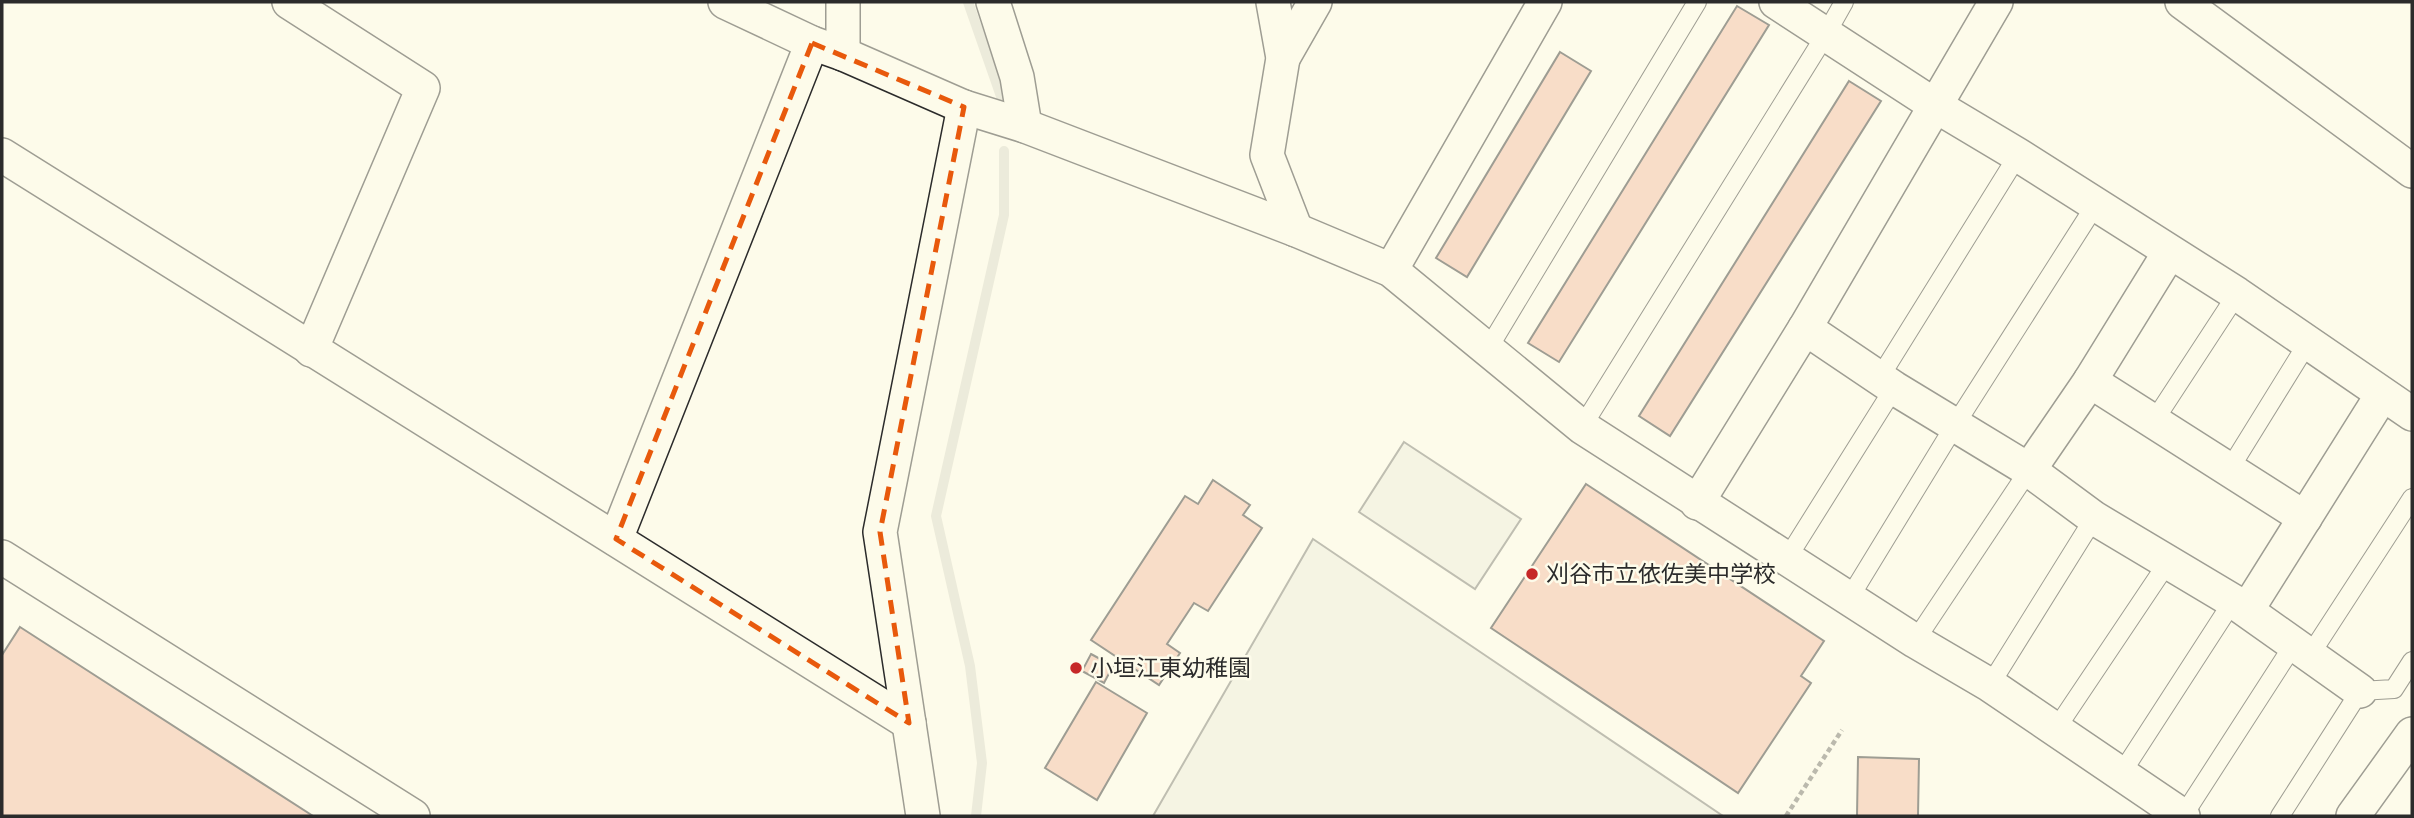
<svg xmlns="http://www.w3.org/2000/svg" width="2414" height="818" viewBox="0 0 2414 818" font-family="Poppins,'Noto Sans JP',sans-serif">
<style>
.green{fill:#ecebdb;stroke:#74746e;stroke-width:2}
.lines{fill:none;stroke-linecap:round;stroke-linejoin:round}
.stream{stroke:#d8d7c9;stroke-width:10}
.building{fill:#f2b8a0;stroke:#2b2b2b;stroke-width:2}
.service-casing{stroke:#2b2b2b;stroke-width:20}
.minor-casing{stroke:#2b2b2b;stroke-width:36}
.path{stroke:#6a6964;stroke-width:4.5;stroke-dasharray:5 3.5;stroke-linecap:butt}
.service{stroke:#fdfbea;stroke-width:18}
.minor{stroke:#fdfbea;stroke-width:33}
.marked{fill:none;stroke:#e8590c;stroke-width:5;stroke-dasharray:14 9;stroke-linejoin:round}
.poi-dot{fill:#c62828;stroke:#fdfbea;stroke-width:2.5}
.labels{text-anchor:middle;stroke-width:5;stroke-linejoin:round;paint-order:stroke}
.poi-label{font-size:23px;fill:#2b2b2b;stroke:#fdfbea;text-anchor:start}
</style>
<rect width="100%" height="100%" fill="#fdfbea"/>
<g class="green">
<polygon points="1404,442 1521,519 1475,589 1359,512"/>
<polygon points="1313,539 1723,816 1153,816"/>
</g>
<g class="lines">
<g class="stream">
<polyline points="968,2 1003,102"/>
<polyline points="976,816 982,763 970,666 936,516 1004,215 1004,151"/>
</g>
</g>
<g class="building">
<polygon points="1737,6 1769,25 1559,362 1528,343"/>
<polygon points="1560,52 1591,71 1467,277 1436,258"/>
<polygon points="1849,81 1881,101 1670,436 1639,416"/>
<polygon points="1213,480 1250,505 1243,515 1262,528 1208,611 1194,603 1167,644 1180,653 1159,685 1091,640 1185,496 1198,504"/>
<polygon points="1586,484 1824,641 1801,676 1811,683 1738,793 1491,628"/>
<polygon points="20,627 313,816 2,816 2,655"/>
<polygon points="1091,654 1113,666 1104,683 1082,671"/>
<polygon points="1096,682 1147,713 1097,800 1045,768"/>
<polygon points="1858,757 1919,759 1918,816 1857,816"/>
</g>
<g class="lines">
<g class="service-casing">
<g id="service">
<polyline points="1488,349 1697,2"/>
<polyline points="1880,377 2018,155"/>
<polyline points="2154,421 2237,294"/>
<polyline points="1582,427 1826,34 1844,2"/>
<polyline points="2229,470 2307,344"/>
<polyline points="1788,557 1894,388"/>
<polyline points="1850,597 1955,425 2096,204"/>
<polyline points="1915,641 2029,470"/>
<polyline points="2310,655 2412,498"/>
<polyline points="1990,685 2094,518"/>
<polyline points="2056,729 2168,562"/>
<polyline points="2121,774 2233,601"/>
<polyline points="2183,816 2294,644"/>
<polyline points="2280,816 2360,691 2394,689 2412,661"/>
</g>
</g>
<g class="minor-casing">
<g id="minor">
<polyline points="289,2 423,88 311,350"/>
<polyline points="725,2 812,43 843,54 964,107 1025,126 1296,230 1391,270 1582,427 1915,641 1990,685 2183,816"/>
<polyline points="993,2 1017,77 1025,126"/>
<polyline points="1273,2 1283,58 1267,155 1296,230"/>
<polyline points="1776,2 1936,106 2018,155 2237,294 2412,414"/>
<polyline points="2182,2 2412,171"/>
<polyline points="843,54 843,2"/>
<polyline points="1283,58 1315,2"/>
<polyline points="2,155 909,723"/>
<polyline points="1391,270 1545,2"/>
<polyline points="1805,328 1894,388 2029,470 2094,518 2233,601 2360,691"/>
<polyline points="2090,381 2305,518"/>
<polyline points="2029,470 2090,381 2169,253"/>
<polyline points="1697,503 1805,328 1996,2"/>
<polyline points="616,539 812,43"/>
<polyline points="2,557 413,816"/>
<polyline points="2247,610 2382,395"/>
<polyline points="923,816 880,532 964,107"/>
<polyline points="2353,816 2412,734"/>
</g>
</g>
<polyline class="path" points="1786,816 1842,730"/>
<use href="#service" class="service"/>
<use href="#minor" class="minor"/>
</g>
<path d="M0 0H2414V818H0ZM812,43L964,107L880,532L909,723L616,539Z" fill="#fdfbea" fill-opacity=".55" fill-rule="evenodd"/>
<path class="marked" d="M812,43L964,107L880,532L909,723L616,539Z"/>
<g class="poi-dot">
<circle cx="1532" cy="574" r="7"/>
<circle cx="1076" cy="668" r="7"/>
</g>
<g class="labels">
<g class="poi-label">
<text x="1546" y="582">刈谷市立依佐美中学校</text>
<text x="1090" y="676">小垣江東幼稚園</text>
</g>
</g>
<rect width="2414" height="818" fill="none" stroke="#2b2b2b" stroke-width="7"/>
</svg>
